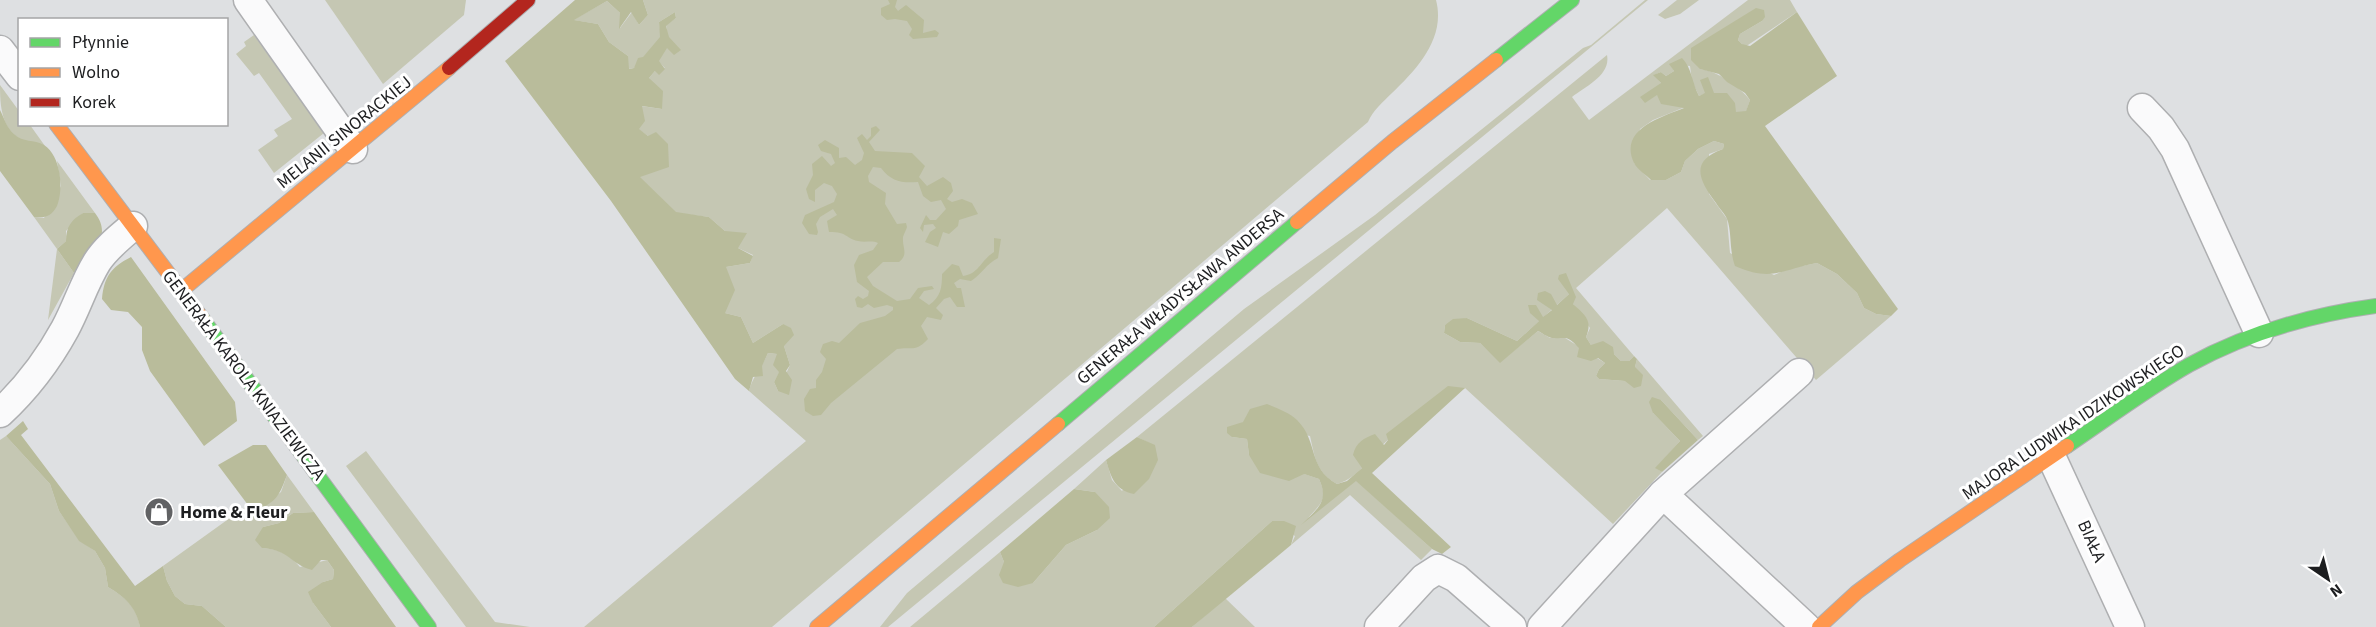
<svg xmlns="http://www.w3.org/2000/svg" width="2376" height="627" viewBox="0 0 2376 627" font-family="'Source Sans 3',sans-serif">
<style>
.green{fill:#c5c7b3}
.forest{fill:#b9bc9b}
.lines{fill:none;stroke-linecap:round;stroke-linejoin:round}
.street-casing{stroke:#aeafb1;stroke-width:31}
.fast-casing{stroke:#aeafb1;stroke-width:16}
.slow-casing{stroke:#aeafb1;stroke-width:16}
.jam-casing{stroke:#aeafb1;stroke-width:16}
.street{stroke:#fafafb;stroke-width:28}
.fast{stroke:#63d668;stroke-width:14}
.slow{stroke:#ff974d;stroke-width:14}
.jam{stroke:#b3261e;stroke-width:14}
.labels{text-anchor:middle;stroke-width:6;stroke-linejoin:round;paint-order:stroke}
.street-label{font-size:18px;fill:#1d1e20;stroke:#fff}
.poi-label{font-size:18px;font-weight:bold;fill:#1d1e20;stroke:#fff;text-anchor:start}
</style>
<rect width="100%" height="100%" fill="#dee0e2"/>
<g class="green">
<polygon points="325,0 466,0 464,15 383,84"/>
<path d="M643,0H1436C1446,38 1417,69 1392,93C1383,102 1373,110 1368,122L772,627H584L806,441L749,391C753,376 762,367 768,353L777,354L780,371L774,382L778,391L790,365L784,346L783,324L753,343L741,317L725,313L726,267L750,263L753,255L738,248L725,231L709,217L676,213L639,177L648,136L638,129L641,106L662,109L649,78L655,71L665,68L658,61C667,48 669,41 666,25L676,18L675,12L659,22L661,37L634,68L628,69V56L609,42L598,24L573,20L607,1L620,13V28L632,12L639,25L648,15Z"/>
<polygon points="1645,0 1648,0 888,627 880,627 907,593 1244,309 1375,215 1583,48 1591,45"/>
<polygon points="1677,0 1699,0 1680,14 1665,19 1658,15"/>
<path d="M1748,0H1790L1797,12L1745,47L1738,40L1740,34L1762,21L1764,10L1700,69C1716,70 1741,88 1750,100L1746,112H1736C1724,102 1715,88 1699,96L1692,81L1690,66L1670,64L1674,71L1666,76L1661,72L1654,75L1661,83L1657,95L1685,107L1653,120L1640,129L1634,163L1650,180H1666L1681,172L1685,161L1698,149L1714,141L1724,144L1723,149L1709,154V194L1727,219L1730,253L1774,275L1791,268L1817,263L1837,274L1857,293L1864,308L1876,314L1891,316L1816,380L1667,208L1576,288L1634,356L1629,361H1621L1614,354L1591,345L1586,337L1590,328L1573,304L1569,294L1517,341L1467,318L1445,325L1444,333L1460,342L1480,343L1500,362L1538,331L1550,338L1562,336L1605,363L1599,369L1596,376L1599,379L1625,381L1635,367L1637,359L1703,436L1698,440L1661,400L1653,413L1680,441L1656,468L1662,472L1613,524L1465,388C1440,404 1413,420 1390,438C1372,453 1361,477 1337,484C1316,472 1315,458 1310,436L1243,422L1232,437L1247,439L1249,455L1319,479C1329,500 1320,504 1308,518L1356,480L1432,549L1421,560L1350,495L1291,545L1295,536L1272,521L1154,627H910L1000,552L1004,562L1033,583L1066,545L1097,530L1095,492L1074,489L1106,460L1112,480L1122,491L1155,446L1137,437L1607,55C1611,75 1586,86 1572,97L1589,120Z"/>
<polygon points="254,35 324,133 274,173 258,150 278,136 274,130 292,119 259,73 254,76 236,54 246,46 244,42"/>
<path d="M0,85L19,111L20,124L30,125L45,146C38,143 28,143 22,140C1,129 0,105 0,85Z"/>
<polygon points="57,161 95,213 83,213 66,231 66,241 57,249 74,273 48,320 57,249 34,217 44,218 61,186"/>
<path d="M6,436L50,484L59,511L79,540L95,551L105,568L108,587C125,597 137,607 140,627H0V440Z"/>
<polygon points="366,451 495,622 530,627 466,627 346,466"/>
<path d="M287,475L314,512L293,513L279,523L263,527L262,548C279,549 289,554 300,567L327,560L334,570L333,579L323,582L313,603L331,627H226L202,606L185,604L175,596L167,581L163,566L248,505L259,509L281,492Z"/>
<polygon points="1225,598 1255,627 1192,627"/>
</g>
<g class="forest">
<polygon points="575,0 643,0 648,15 639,25 631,12 619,29 620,13 607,1 574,20 598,24 609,42 628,56 629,69 634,68 638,58 643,57 660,37 659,22 675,12 676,18 666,26 669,37 681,50 674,55 667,48 659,61 665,69 659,75 655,71 649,78 663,91 662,109 642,106 645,121 639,129 648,136 656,132 668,144 669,167 640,177 676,212 709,217 725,231 747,233 738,248 753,256 750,263 726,267 735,290 725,313 741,317 753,343 783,324 791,328 794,335 784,346 790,365 786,371 792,380 789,395 778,391 774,382 779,372 773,365 777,354 768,353 762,366 763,376 753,377 749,391 735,379 611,201 505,61"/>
<polygon points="888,0 897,0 895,7 898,11 906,5 924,20 923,33 935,30 939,33 937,37 913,39 909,35 912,29 907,21 895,19 887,20 881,15 881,8 890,4"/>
<path d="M1756,8L1764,10L1765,17L1762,21L1740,34L1738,40L1742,44L1750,46L1797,12L1837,76L1765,126L1898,309L1891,316L1876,314L1864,308L1857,293L1837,274L1817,263C1780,270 1772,282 1735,266C1729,250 1732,231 1727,219C1725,214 1719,208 1716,203C1698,179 1690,161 1723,149L1724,144L1714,141L1698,149L1685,161L1681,172L1666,180H1651C1646,175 1637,169 1634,163C1618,129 1662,117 1684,108L1661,104L1657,95L1645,103L1640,97L1661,83L1653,75L1661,72L1666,76L1674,71L1669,64L1682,58C1692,68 1692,83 1699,96L1705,93L1700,80L1708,77L1714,93H1727L1735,103L1736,112L1746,111L1750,100L1745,93L1727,82L1719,74L1700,69L1691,60V48Z"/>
<path d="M0,110C4,118 7,128 14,134C23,143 34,139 44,145C61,156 64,189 57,206C51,217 45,218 34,217L0,171Z"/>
<path d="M876,126L880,130L869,142L875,151L912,153L925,166L919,177L927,186L943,177L951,183L953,191L947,199L952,202L962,199L972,203L978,214L959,220L958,226L949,234L943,232L938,247L925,242L930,232L936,228L933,224L924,225L923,232L920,228L926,215L930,220H936L946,209L941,200L931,202L923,196L918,182C901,183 892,182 881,168L873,167L868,176L869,182L886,193L885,204L897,224L906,223L907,227C906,230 904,234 903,237C902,248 909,254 899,262H883L867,277L873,286L897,301L910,299L918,288L932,286L934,289L924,291L919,298L929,305C941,297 942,287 942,274L952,264L959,266L963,276C979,274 981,260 994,252V238L1001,239L998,258C986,264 982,274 971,281L960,279L954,283L957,288H961L965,307H957L950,297L944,299L936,308L943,315L941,320L927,317L921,326L928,339C915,353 912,346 897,349L831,403L821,415L813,416L805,411L804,399L810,389L816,388V380L822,372L826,359L820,352L823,344L832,341L839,343L860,323L885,316L893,310V307L887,305L874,308L868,304L862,308L857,307L855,299L858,296L863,299L868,296L869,291L857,282L854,265L859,255L873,250L878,243C872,240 865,243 858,241C844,238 849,232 829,232L827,221L837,215L833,209L820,217L816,224L818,232L817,235L809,234L802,223L805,215L834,202L837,194L832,186L824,183L815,190V202L809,199L806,189L813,175L812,164L822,156L831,166L835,163L831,154L821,151L818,145L825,140L839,148V158L846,157L855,165L862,160L864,153L857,138L862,134L867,140L871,136V128Z"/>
<path d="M83,213H95C114,238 90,254 74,273L57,249L66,241C66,227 71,220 83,213Z"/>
<path d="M131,257L235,402L237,421L204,446L150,371L142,350V327L128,312L111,310L102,299C104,277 111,267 131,257Z"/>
<path d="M1566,273L1576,297L1573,304C1585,315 1593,320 1586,337L1591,345L1603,341L1613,347L1614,354L1621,361H1629L1634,356L1637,359L1635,367L1643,375L1641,386L1634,388L1625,381L1599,379L1596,376L1599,369L1605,363L1598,358L1591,361L1577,357L1579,348C1566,334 1567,339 1552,338C1547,337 1542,333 1538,331L1500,363L1480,343L1460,342L1444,333L1445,325L1453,319L1467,318L1517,341L1539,321L1530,313L1528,305H1536L1543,317L1552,310L1537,300L1538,293L1545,291L1551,294L1557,305L1569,294L1558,279L1559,275Z"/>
<path d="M1448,386L1465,388L1372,473L1451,547L1442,554L1432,549L1356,481L1301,525C1316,510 1330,502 1319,479L1304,474L1289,481L1260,473L1249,455L1247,439L1232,437L1227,433V427L1243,422L1250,409L1267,404C1277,408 1290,413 1297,420C1319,442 1307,467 1337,484L1347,481L1362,468L1353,455C1356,442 1364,438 1375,434L1384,445L1388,440L1386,434Z"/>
<polygon points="1652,397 1661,400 1698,440 1662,472 1655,468 1680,441 1653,413 1649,402"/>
<path d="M23,421L28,429L21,435L135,586L163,566L167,581L175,596L185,604L202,606L226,627H140C136,607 125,597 108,587L105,568L95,551L79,541L59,511L50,484L6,436Z"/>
<path d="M1137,437L1155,445L1158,460L1149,479L1134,494C1115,490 1111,478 1106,460Z"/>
<path d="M253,445H266L287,475C280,493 278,501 259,509L248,505L218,465Z"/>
<polygon points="1074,489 1095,492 1109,507 1110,518 1097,530 1066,545 1033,583 1018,587 1003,583 999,575 1004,562 1000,552"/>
<path d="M314,512L396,627H331L313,603L308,592L323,582L333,579L334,570L327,560H321L312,570C290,564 290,550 262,548L255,540L263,527L279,523L293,513Z"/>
<polygon points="1272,521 1284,521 1296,526 1291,545 1192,627 1154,627"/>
</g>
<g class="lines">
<g class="street-casing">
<g id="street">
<polyline points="248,0 353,149"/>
<polyline points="0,50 20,76"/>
<polyline points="2142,108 2161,128 2175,149 2259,333"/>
<polyline points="1799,373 1663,494 1806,627"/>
<path d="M0,413C26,389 48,360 65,329C77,307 84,283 97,262C106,248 120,237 133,226"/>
<polyline points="2051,456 2130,627"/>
<polyline points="1379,627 1424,578 1438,569 1456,578 1512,627"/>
<polyline points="1542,627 1663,494"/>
</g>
</g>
<g class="fast-casing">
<g id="fast">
<polyline points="1496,60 1572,0"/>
<polyline points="202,318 429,627"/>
<polyline points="1058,424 1297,222"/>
<path d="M2067,446C2107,419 2147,389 2189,365C2247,333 2310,315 2376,306"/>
</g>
</g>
<g class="slow-casing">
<g id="slow">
<polyline points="56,124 202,318"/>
<polyline points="1297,222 1392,142 1496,60"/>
<polyline points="182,290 449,68"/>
<polyline points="817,627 1058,424"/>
<polyline points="1819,627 1857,592 1900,560 2067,446"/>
</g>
</g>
<g class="jam-casing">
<polyline id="jam" points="449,68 528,0"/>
</g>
<use href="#street" class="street"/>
<use href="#fast" class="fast"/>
<use href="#slow" class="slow"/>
<use href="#jam" class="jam"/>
</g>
<defs>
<g id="shop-disc" transform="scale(1.5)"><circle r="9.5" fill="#616264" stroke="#fff"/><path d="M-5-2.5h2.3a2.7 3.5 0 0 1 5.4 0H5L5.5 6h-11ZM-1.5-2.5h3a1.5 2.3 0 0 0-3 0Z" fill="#fff"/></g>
</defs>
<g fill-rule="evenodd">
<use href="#shop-disc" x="159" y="512"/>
</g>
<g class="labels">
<g class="street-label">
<text transform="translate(344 132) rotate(-39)" y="6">MELANII SINORACKIEJ</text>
<text transform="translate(1180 296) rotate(-40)" y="6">GENERAŁA WŁADYSŁAWA ANDERSA</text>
<text transform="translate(244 375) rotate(53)" y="6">GENERAŁA KAROLA KNIAZIEWICZA</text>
<text transform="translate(2073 422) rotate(-34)" y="6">MAJORA LUDWIKA IDZIKOWSKIEGO</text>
<text transform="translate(2092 541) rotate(66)" y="6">BIAŁA</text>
</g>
<g class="poi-label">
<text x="180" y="518">Home &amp; Fleur</text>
</g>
</g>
<rect x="18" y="18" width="210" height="108" fill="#ffffff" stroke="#a5a5a6" stroke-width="1.5"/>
<rect x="30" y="38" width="30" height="9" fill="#63d668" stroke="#a5a5a6" stroke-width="1.5"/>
<text x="72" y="48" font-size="18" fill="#1d1e20">Płynnie</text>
<rect x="30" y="68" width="30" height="9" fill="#ff974d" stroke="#a5a5a6" stroke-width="1.5"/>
<text x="72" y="78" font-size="18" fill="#1d1e20">Wolno</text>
<rect x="30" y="98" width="30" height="9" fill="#b3261e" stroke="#a5a5a6" stroke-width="1.5"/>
<text x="72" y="108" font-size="18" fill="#1d1e20">Korek</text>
<g transform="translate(2328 579) rotate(145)" stroke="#ffffff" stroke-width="4.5" paint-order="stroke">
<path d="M0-4.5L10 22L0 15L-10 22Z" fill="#1d1e20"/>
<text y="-9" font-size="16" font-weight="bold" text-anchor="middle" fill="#1d1e20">N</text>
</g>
</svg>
